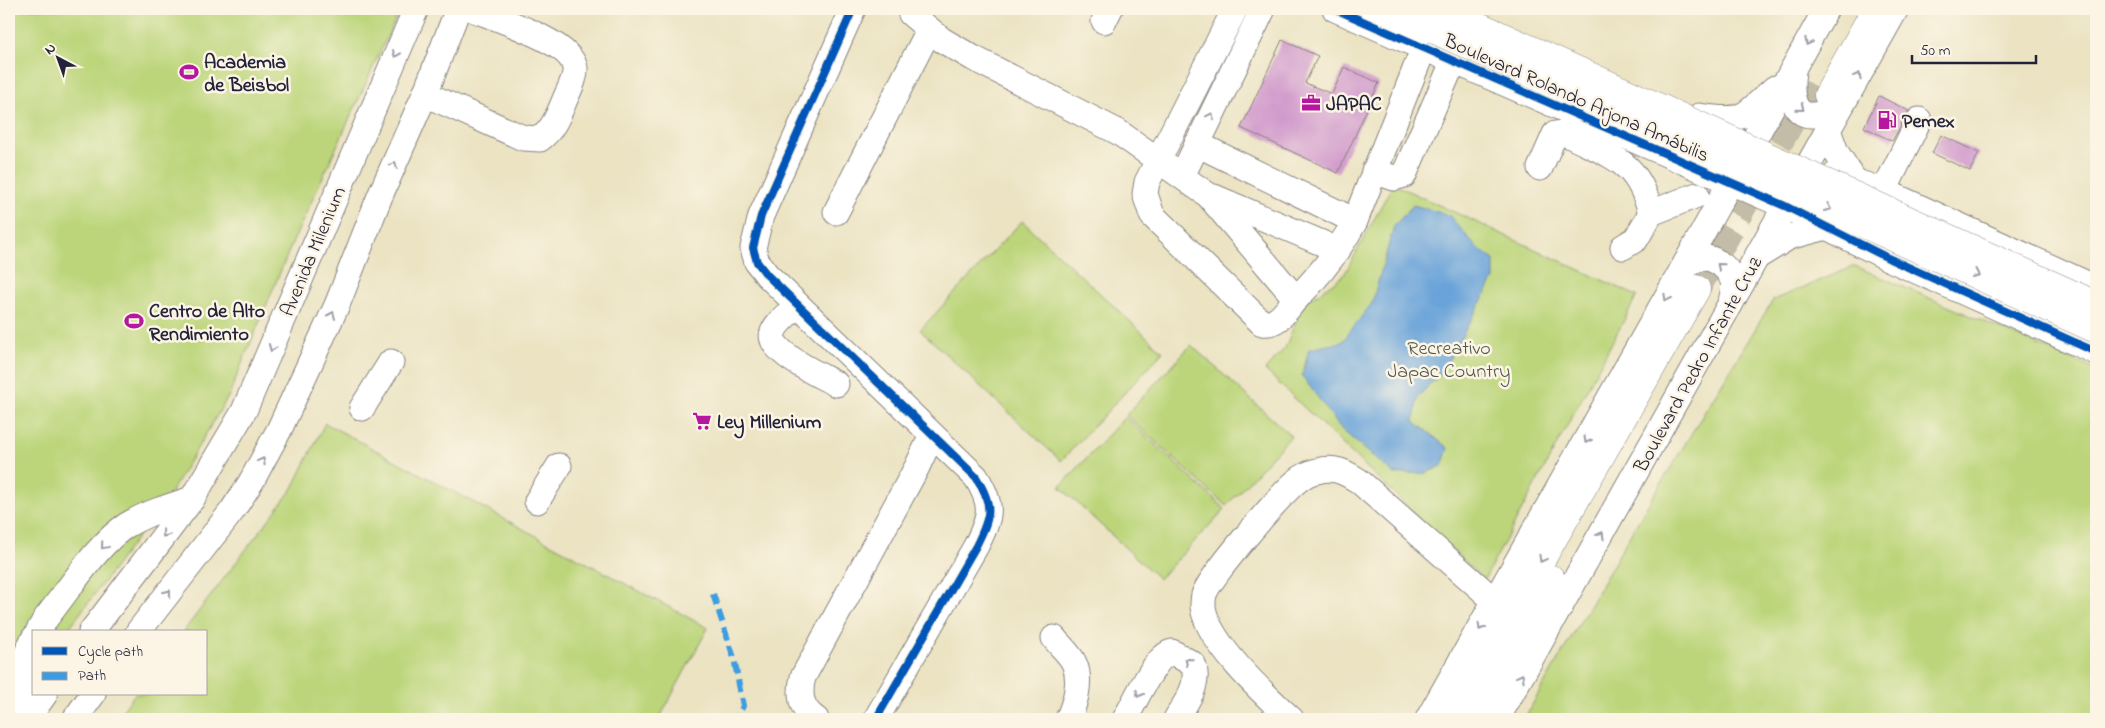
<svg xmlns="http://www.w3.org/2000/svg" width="2105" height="728" viewBox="0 0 2105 728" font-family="'Indie Flower',sans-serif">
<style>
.green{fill:#bcd57a;stroke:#6f7c5a}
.water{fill:#69a3d9;stroke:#46628a}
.building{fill:#cd93ca}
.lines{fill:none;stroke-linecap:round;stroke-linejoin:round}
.highway-tunnel{stroke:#c3bca7;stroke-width:28;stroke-dasharray:28 14;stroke-linecap:butt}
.minor-casing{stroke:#86827e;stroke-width:27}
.major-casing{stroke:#86827e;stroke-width:29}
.highway-casing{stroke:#86827e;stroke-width:29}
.minor{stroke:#fff;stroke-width:25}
.major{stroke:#fff;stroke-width:28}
.highway{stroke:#fff;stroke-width:28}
.major-bridge-casing{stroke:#86827e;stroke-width:29;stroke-linecap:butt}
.major-bridge{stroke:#fff;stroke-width:28}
.quiet{stroke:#3c9ce2;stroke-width:6;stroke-dasharray:12 6;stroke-linecap:butt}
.cycleway-casing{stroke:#fcf5e5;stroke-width:11}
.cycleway{stroke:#0057b8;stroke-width:8}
.oneway{stroke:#9c9ca7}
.labels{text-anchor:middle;stroke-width:5;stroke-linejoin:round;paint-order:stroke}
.poi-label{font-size:20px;font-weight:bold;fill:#22223b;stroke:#fcf5e5;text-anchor:start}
.street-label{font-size:20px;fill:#22223b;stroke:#fcf5e5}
.park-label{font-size:20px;fill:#50584e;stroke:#fcf5e5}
</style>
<rect width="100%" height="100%" fill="#fcf5e5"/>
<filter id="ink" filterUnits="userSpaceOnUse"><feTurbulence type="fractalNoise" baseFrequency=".02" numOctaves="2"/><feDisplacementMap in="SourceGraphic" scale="10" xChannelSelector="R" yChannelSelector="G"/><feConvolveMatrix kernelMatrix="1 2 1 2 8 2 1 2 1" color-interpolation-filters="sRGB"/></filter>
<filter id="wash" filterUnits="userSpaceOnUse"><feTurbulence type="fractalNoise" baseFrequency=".0096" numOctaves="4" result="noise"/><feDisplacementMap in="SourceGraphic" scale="20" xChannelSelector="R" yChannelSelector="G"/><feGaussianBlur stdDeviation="1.12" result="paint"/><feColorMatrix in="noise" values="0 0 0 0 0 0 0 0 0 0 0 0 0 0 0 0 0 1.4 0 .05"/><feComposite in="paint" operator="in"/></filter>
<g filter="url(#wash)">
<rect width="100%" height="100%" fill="#ebe3c2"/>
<g class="green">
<polygon points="9,9 400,9 291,246 228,397 171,492 66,632 34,632 34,677 9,713"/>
<polygon points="1393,184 1637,296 1484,580 1265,370 1285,348 1303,304 1344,275"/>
<polygon points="1022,221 1163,352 1061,461 920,330"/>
<polygon points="1855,266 2096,370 2096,719 1524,719 1643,513 1773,300"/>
<polygon points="1191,345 1291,436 1226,506 1126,415"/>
<polygon points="1125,417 1225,509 1159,579 1060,487"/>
<polygon points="325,423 708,628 659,719 116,719 135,694 206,694 206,632 183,632 293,488"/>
</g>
<polygon class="water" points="1413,205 1449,215 1477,248 1494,260 1494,279 1442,372 1418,397 1414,421 1448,448 1442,466 1426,473 1394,474 1342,430 1302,376 1309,349 1342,342 1372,303 1394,226"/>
<g id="blocks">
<g class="building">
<polygon points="1282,40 1318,56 1305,83 1332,94 1344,67 1379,83 1338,173 1241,128"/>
<polygon points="1879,96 1909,111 1892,141 1864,127"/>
<polygon points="1941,135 1979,153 1970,171 1932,153"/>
</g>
</g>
</g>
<g filter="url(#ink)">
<use href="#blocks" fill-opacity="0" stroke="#86827e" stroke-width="1"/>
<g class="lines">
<polyline class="highway-tunnel" points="1696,289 1812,84"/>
<g class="minor-casing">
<g id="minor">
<path d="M853,9L761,216L753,248L757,262L767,275L976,477C994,506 991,516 976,546L876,719"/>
<polyline points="909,9 911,14 942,40 973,58 1118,132 1208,195 1296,299"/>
<path d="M1235,9L1147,182L1145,194L1152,215L1262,323C1279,326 1287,308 1297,298C1321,274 1339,251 1355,221L1424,47"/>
<polyline points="1335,9 1785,206 1890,259 2096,352"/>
<polyline points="1104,21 1110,9"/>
<path d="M1793,71C1791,86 1789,117 1814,115C1823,114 1833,109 1841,106"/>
<path d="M425,94L523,138L540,139C554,129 559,113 566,97C569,90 576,77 575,68C572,42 495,18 472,9"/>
<path d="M1699,116C1746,123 1742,117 1775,88"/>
<polyline points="1828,130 1836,152 1856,183"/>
<polyline points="1197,144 1355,221"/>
<path d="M1540,168L1555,134L1561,133L1569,135C1614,158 1637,160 1651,213"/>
<polyline points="1374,171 1394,178 1404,175 1454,60"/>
<polyline points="1835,175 1884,191 2096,288"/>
<polyline points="1182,176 1263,9"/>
<polyline points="1884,191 1919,120"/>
<polyline points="1214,197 1338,250"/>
<polyline points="836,212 929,30"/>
<polyline points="1623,247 1636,239 1651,213 1697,195"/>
<polyline points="1760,255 1789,237 1827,227"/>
<path d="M1682,270C1686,267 1690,263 1695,260C1710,253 1728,266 1733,281C1735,289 1732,297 1730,305"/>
<path d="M797,306C789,313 777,322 773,332C765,351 822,376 836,384"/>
<polyline points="362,408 391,362"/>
<polyline points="537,501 559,466"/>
<path d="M38,632L46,618C68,591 98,543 127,525C147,513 170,506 192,499"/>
<polyline points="91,632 192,499 244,411 416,9"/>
<polyline points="138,632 232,511 251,482 279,430 337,305 380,196 425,94 458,9"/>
<path d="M1054,638C1060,646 1070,654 1074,663C1082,680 1075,704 1068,719"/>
<path d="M23,719C20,690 18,665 34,638"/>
<polyline points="27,719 45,694"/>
<polyline points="75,719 93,694"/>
<path d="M816,719C800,709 799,693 803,677L917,467L932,435"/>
<path d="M1125,719C1134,704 1155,655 1172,652L1193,664C1201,684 1186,702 1176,719"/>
<path d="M1291,719C1265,695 1208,643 1203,607C1203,604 1203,598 1204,595C1208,578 1281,494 1297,481C1302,477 1311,472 1317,471C1334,466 1345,472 1359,481L1496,602"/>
<polyline points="1428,719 1682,270 1826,9"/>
<polyline points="1497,719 1896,9"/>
</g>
</g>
<g class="major-casing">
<polyline id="major" points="1386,9 1433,29"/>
</g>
<g class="highway-casing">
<g id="highway">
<polyline points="1828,95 1876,9"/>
<polyline points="1450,719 1696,289"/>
<polyline points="1477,719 1551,579"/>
</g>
</g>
<use href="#minor" class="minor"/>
<use href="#major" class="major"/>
<use href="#highway" class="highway"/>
<g class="major-bridge-casing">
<g id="major-bridge">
<polyline points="1441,9 2096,305"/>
<polyline points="1433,29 2096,329"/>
</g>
</g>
<use href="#major-bridge" class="major-bridge"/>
<polyline class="quiet" points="713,594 734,658 743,706 736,719"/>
<g class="cycleway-casing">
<g id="cycleway">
<path d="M853,9L761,216L753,248L757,262L767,275L976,477C994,506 991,516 976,546L876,719"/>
<polyline points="1335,9 1785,206 1890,259 2096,352"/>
</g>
</g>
<use href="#cycleway" class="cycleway"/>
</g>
<defs><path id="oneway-chevron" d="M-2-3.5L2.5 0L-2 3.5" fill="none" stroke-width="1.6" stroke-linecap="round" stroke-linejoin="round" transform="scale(1.25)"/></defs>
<g class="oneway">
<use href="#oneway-chevron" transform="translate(1808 42) rotate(119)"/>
<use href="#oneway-chevron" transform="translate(396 54) rotate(113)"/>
<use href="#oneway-chevron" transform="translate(1858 76) rotate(-61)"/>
<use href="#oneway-chevron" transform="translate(1801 108) rotate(40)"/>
<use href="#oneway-chevron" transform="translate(1211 116) rotate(-64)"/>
<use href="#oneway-chevron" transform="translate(394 165) rotate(-66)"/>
<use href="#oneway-chevron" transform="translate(1828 208) rotate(24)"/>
<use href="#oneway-chevron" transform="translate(1720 266) rotate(-141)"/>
<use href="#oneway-chevron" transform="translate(1976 274) rotate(24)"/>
<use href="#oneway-chevron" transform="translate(1667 298) rotate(119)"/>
<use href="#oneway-chevron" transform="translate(332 315) rotate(-66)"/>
<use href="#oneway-chevron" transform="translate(272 348) rotate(112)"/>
<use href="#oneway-chevron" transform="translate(1587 440) rotate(119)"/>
<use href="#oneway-chevron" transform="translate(262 461) rotate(-62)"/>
<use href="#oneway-chevron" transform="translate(165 534) rotate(128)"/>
<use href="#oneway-chevron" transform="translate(1601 535) rotate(-61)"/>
<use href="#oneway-chevron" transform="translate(104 546) rotate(130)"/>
<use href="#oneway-chevron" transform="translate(1542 559) rotate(119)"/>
<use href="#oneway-chevron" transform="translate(168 593) rotate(-52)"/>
<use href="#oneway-chevron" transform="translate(1481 627) rotate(120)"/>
<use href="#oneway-chevron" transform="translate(1188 661) rotate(-140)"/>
<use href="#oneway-chevron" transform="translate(1521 677) rotate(-61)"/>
<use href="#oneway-chevron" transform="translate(1139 694) rotate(120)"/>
</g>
</g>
<defs>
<g id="stadium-bare" transform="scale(1.5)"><path d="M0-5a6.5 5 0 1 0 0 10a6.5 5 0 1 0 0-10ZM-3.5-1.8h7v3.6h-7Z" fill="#b5179e" stroke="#fcf5e5" stroke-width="2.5" paint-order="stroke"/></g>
<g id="office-bare" transform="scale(1.5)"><path d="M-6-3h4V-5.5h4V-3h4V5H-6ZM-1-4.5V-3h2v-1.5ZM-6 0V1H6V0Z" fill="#b5179e" stroke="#fcf5e5" stroke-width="2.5" paint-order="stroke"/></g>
<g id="fuel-bare" transform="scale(1.5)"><path d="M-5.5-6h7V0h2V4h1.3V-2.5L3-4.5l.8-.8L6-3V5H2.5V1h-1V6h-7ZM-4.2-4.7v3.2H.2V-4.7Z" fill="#b5179e" stroke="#fcf5e5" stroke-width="2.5" paint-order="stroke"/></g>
<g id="supermarket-bare" transform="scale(1.5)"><path d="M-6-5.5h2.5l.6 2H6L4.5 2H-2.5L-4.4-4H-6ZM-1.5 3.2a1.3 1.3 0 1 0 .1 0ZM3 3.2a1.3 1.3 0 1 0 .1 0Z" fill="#b5179e" stroke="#fcf5e5" stroke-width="2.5" paint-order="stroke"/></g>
</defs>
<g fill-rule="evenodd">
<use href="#stadium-bare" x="189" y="72"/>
<use href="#office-bare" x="1311" y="103"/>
<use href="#fuel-bare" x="1887" y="120"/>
<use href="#stadium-bare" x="134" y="321"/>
<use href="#supermarket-bare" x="702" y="421"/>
</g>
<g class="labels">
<g class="poi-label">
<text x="204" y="68">Academia<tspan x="204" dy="23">de Beisbol</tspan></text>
<text x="1326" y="110">JAPAC</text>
<text x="1902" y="127">Pemex</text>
<text x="149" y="317">Centro de Alto<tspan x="149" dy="23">Rendimiento</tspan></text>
<text x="717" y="428">Ley Millenium</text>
</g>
<g class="street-label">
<text transform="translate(1577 97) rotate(24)" y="7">Boulevard Rolando Arjona Amábilis</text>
<text transform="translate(312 251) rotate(-67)" y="7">Avenida Milenium</text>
<text transform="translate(1697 364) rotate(-61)" y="7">Boulevard Pedro Infante Cruz</text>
</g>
<g class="park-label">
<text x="1449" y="354">Recreativo<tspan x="1449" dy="23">Japac Country</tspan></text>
</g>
</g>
<rect width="2105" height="728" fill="none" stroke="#fcf5e5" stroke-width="30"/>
<rect x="32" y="630" width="175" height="65" fill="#fcf5e5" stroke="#a5a1a1"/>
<rect x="42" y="647" width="25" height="8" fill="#0057b8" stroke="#a5a1a1"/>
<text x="78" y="656" font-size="15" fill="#22223b">Cycle path</text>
<rect x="42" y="672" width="25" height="8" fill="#3c9ce2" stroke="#a5a1a1"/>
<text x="78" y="680" font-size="15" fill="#22223b">Path</text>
<g transform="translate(58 58) rotate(319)" stroke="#fcf5e5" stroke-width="4" paint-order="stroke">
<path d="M0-4L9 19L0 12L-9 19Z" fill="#22223b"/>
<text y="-8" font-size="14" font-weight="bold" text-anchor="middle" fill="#22223b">N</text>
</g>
<path d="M1912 55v8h124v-8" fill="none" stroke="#22223b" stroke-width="2.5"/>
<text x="1920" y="55" font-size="15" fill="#22223b" stroke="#fcf5e5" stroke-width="4" paint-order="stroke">50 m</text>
</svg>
